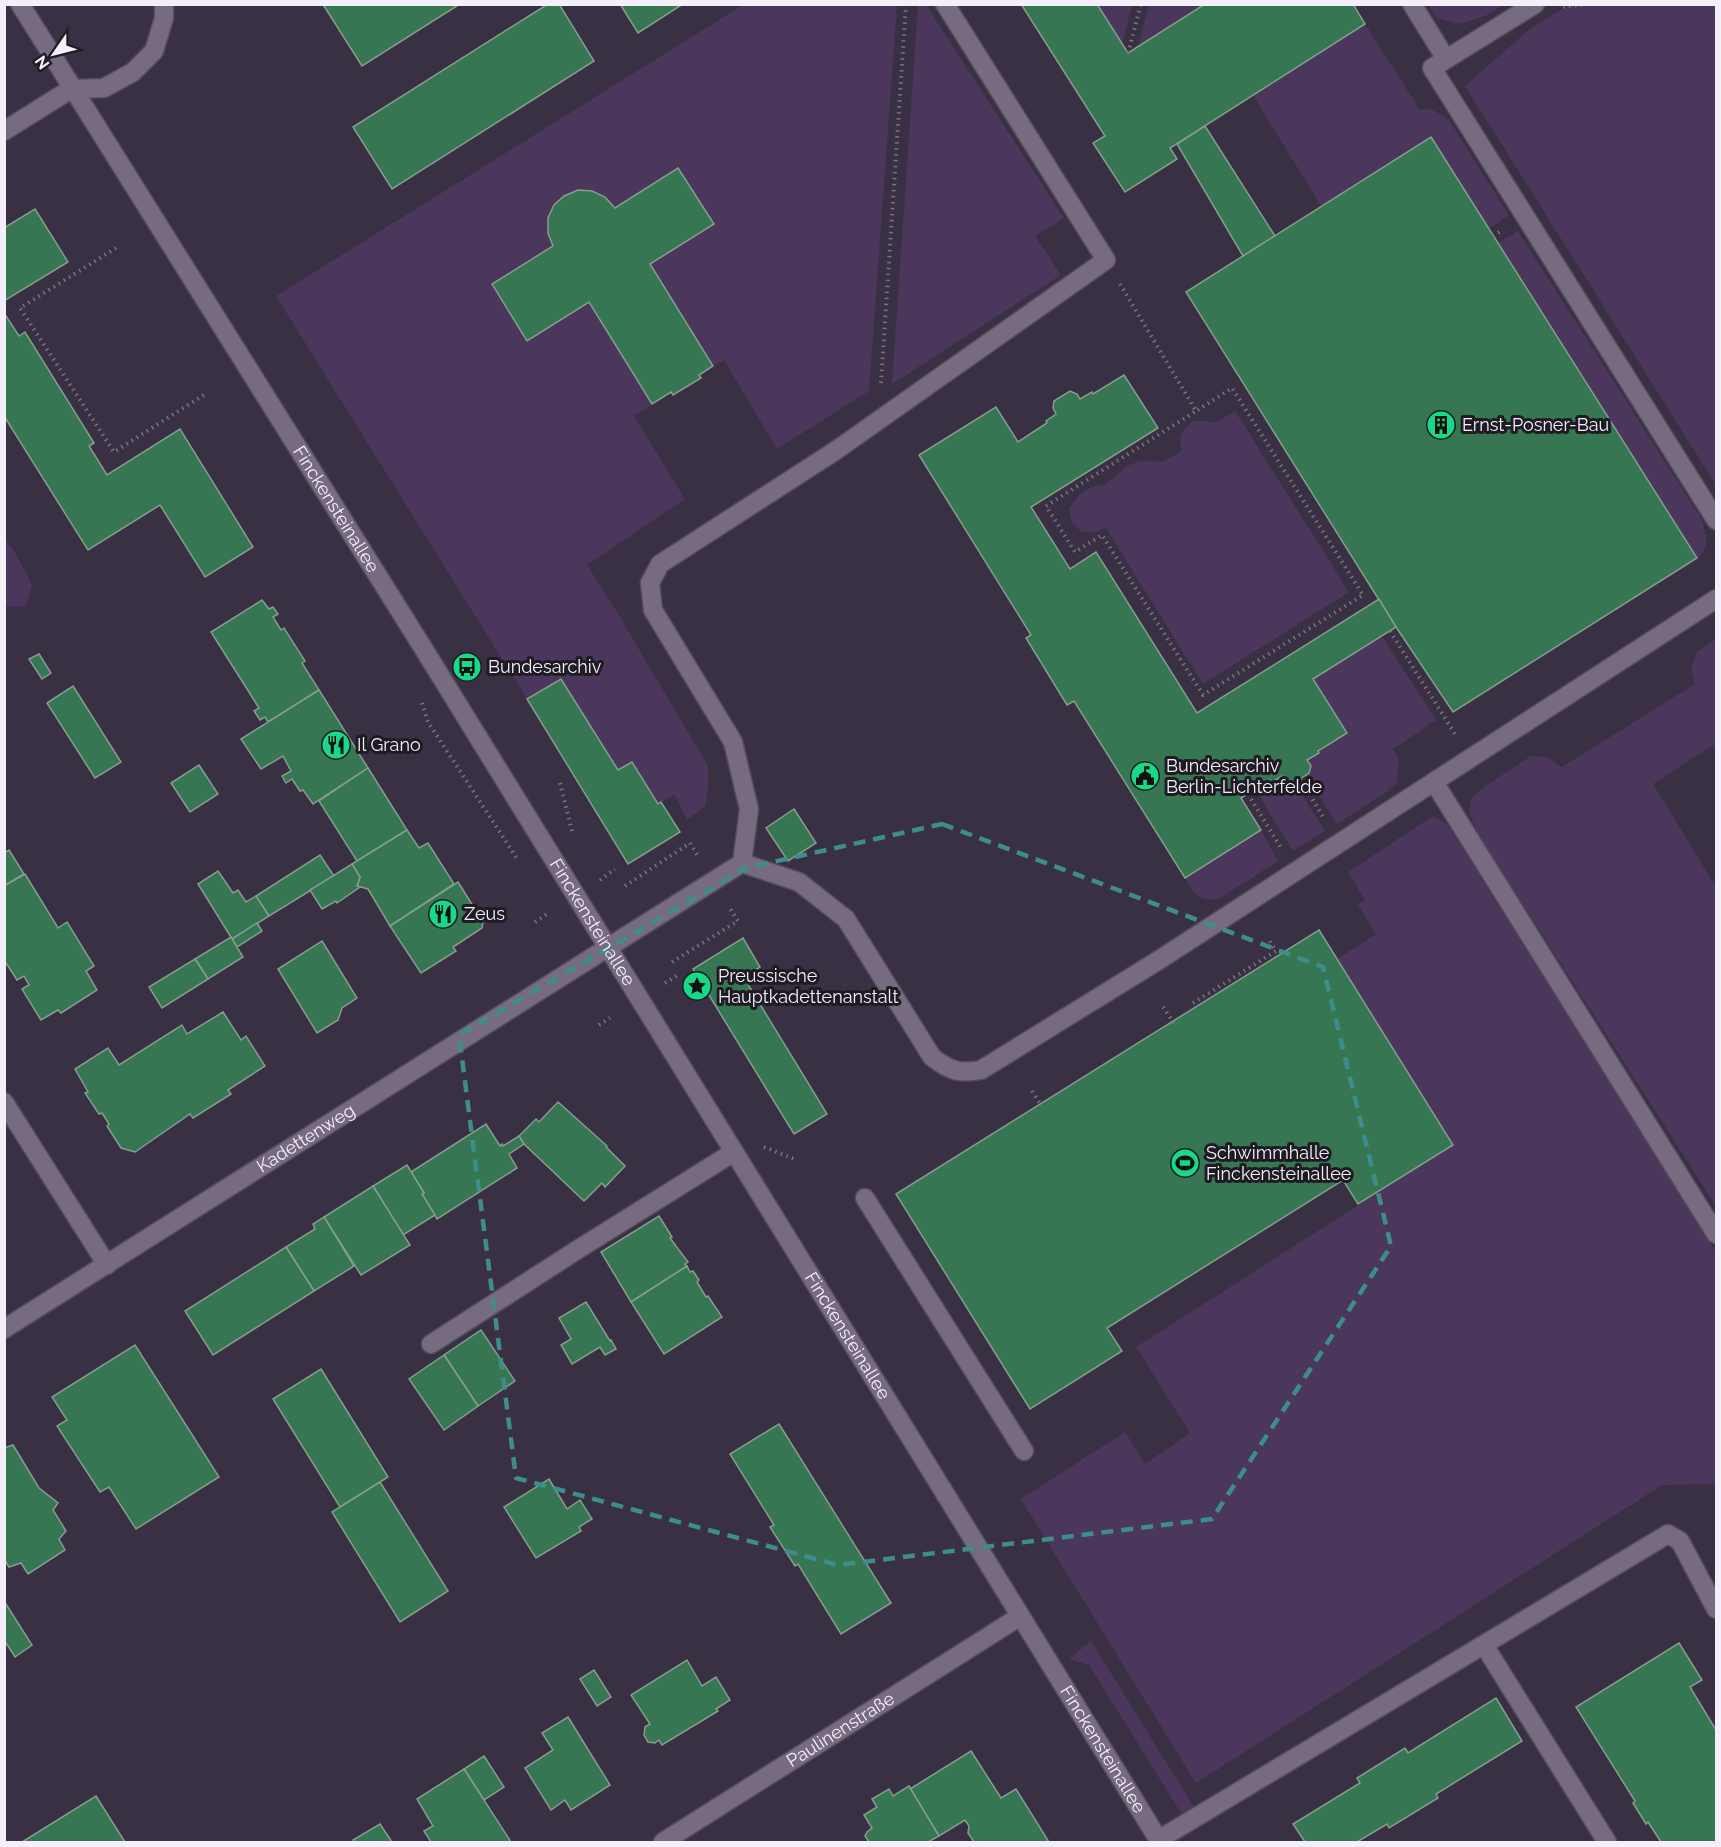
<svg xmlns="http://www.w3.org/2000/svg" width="1721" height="1847" viewBox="0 0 1721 1847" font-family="Raleway,sans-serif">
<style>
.green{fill:#4b375c}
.building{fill:#367653;stroke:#859d8e;stroke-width:1.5}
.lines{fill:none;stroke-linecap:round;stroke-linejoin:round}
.lane-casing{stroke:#544c5b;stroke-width:21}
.street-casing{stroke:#544c5b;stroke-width:21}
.secondary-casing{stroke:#544c5b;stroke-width:21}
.path{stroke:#7a7182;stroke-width:4;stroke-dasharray:1.5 4.5;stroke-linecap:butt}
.lane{stroke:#766b80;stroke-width:18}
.street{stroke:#766b80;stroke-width:18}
.secondary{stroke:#766b80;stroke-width:18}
.marked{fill:none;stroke:#3d8e8a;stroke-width:4.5;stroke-dasharray:12 8;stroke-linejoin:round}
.labels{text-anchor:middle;stroke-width:6;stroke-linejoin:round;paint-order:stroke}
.poi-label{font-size:18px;fill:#f5effb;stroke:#1f1b23;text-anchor:start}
.street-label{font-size:18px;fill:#f5effb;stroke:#1f1b23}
</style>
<rect width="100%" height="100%" fill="#3a3043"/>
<g class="green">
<path d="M743,5H897L869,391L777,449L724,360L713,366L650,264L714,224L678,168L615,208C587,169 532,200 553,246L492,285L527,341L589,302L652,404L634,416L685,499L587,565L617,612L708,766V788L705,806L687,820L674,794L658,804L632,762L618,770L561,679L527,699L276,296Z"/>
<polygon points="918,5 926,5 1064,218 1035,236 1061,275 892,384"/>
<polygon points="1097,5 1132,5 1122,44"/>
<polygon points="1149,5 1205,5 1138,47"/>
<polygon points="1428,5 1502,5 1485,16 1460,24 1437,18"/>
<polygon points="1569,5 1716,5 1716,485 1465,86 1530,29"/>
<path d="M1365,24L1420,110C1431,106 1440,114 1449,120L1509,215L1489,229L1431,137L1321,206L1253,95Z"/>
<path d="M1518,231L1702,520C1706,535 1711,547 1697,558L1498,243Z"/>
<path d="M1235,411L1349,592L1203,684L1106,528L1096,532H1082L1072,523L1069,508L1078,496L1091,487L1105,485L1127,466L1140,461L1164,462L1181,451C1179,435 1180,432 1193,421H1206L1215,423Z"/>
<polygon points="5,540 16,554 32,585 27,603 23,607 5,606"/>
<polygon points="1382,636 1436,720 1393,749 1399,759 1397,782 1388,791 1337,824 1306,775 1309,773 1311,767 1307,760 1347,733 1313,679"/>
<polygon points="1716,639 1716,750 1713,745 1653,784 1716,887 1716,1206 1478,834 1469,813 1471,798 1484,787 1531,756 1547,757 1562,767 1695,684 1691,668 1697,652"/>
<polygon points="1282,776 1286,781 1294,783 1325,831 1293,851 1255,789 1270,780 1272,782"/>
<polygon points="1433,816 1448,825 1716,1252 1716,1484 1662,1485 1196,1783 1021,1499 1125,1432 1145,1464 1190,1433 1136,1347 1453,1145 1337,959 1376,934 1358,905 1365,900 1348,872"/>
<path d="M1261,830L1278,861L1219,899C1198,902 1195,894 1185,878Z"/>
<polygon points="1091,1641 1194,1807 1181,1813 1089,1665 1069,1659"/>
</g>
<g class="building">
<polygon points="326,4 460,4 362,66 324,6"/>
<polygon points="548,4 559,4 594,61 392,189 353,127"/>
<polygon points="620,4 683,4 638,33"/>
<polygon points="1021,4 1097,4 1128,53 1205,4 1353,4 1365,24 1170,148 1177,159 1125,192 1093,143 1105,136"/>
<polygon points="1205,126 1275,236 1243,256 1177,144"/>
<polygon points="1431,137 1697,558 1453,712 1396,627 1186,292"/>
<polygon points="678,168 714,224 650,264 713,366 699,375 701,378 673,395 671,392 652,404 589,302 527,341 492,284 553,246 548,233 548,218 554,205 564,196 578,190 592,191 605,197 615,208"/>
<polygon points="35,209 68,262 4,301 4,228"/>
<polygon points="4,313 19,336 25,332 94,443 89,446 107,475 180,429 253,547 205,577 160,505 88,550 4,416"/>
<polygon points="1124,375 1158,428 1031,507 1070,569 1096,552 1197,713 1379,599 1396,627 1313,679 1347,733 1318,751 1319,753 1307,760 1311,766 1309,773 1294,783 1286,781 1282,776 1271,783 1270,780 1241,798 1261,830 1185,878 1074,701 1067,705 1026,638 1031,635 919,455 996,407 1018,442 1047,423 1046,421 1056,414 1053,408 1054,401 1070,391 1077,394 1080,399 1092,392 1093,394"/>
<polygon points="262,600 269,609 273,607 278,614 273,617 281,630 284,628 305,661 302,663 319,690 268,722 265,717 260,720 254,711 259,708 211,632"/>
<polygon points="39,654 51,673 42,679 29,659"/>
<polygon points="561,679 618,770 632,762 658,804 661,802 680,832 628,864 527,699"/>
<polygon points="73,686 121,762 95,778 47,703"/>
<polygon points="319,690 368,768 313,804 303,790 300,791 292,779 286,783 282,776 291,771 283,756 261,769 241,739"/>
<polygon points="199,765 218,794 190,812 171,783"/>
<polygon points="368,768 407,830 357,861 319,801"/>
<polygon points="794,809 816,843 788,861 766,828"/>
<polygon points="407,830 419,848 428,843 454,884 390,926 368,889 357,886 360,877 352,864"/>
<polygon points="9,850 24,874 4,886 4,853"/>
<polygon points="320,855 334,876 269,916 256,896"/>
<polygon points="352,864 360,877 357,886 360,887 337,903 336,901 322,909 310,890"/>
<polygon points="218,871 233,893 238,890 246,902 256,896 269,916 232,939 198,884"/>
<polygon points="25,874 58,928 67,922 94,966 86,971 97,990 61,1013 58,1010 41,1020 22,989 29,985 24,976 17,980 4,960 4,886"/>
<polygon points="458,882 483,922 482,928 453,947 456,951 421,973 390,926"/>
<polygon points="257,923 262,931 237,947 232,939"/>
<polygon points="1319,930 1453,1145 1358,1204 1343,1180 1107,1328 1122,1351 1030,1409 896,1194"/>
<polygon points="231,937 243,957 208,979 195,959"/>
<polygon points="743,938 760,967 744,978 827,1114 794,1134 693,969"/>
<polygon points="322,941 357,998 342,1008 338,1020 317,1033 278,969"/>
<polygon points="195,959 208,979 162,1008 149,987"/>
<polygon points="223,1012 241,1040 246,1036 265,1066 228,1090 231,1094 193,1118 190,1114 135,1152 121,1148 107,1126 109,1124 102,1113 99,1114 85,1093 88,1092 75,1069 108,1048 119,1065 182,1025 187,1034"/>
<polygon points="558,1102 607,1146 606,1147 625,1166 605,1187 602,1183 584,1201 524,1144 519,1136 536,1119 539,1122"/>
<polygon points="486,1124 500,1146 502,1144 503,1146 519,1136 524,1144 509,1154 517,1168 437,1219 422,1194 424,1193 411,1172"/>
<polygon points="407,1165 424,1193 422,1194 435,1215 403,1235 373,1186"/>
<polygon points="373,1186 410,1245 361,1275 324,1217"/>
<polygon points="659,1216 672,1237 670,1238 688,1262 685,1264 687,1266 631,1302 601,1252"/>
<polygon points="324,1217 354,1266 314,1291 286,1247 315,1229 313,1224"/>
<polygon points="286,1247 314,1291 213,1355 185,1311"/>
<polygon points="687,1266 690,1272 693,1271 699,1280 697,1282 706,1297 708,1296 722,1317 664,1354 631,1302"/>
<polygon points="586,1302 610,1341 611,1340 616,1349 605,1355 600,1347 572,1364 561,1345 571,1339 559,1318"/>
<polygon points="481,1330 515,1381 478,1406 444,1355"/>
<polygon points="135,1345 219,1477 136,1529 109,1487 100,1492 57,1426 67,1420 52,1397"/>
<polygon points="444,1355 478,1406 444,1430 409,1379"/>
<polygon points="321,1369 388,1477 340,1507 273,1399"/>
<polygon points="779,1424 891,1603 841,1634 798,1564 795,1566 770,1527 774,1525 730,1454"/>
<polygon points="13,1445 39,1488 58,1503 53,1510 66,1531 59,1539 65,1550 28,1574 21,1563 9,1567 4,1559 4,1448"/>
<polygon points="549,1479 567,1509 580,1500 592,1519 579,1527 581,1531 536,1558 504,1507"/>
<polygon points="380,1482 448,1591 400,1622 332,1512"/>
<polygon points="4,1601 32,1645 15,1657 4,1640"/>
<polygon points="1679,1643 1702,1680 1690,1687 1716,1730 1716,1842 1661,1842 1648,1822 1646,1824 1633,1803 1635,1801 1576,1707"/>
<polygon points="687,1660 702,1686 716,1677 730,1700 716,1709 718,1711 662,1745 659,1740 655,1743 648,1742 644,1735 645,1727 650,1724 631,1695"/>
<polygon points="594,1670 611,1697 597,1706 580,1679"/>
<polygon points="1496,1698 1522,1741 1436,1794 1438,1798 1389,1828 1387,1824 1357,1842 1305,1842 1293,1824 1360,1783 1357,1778 1405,1748 1408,1753"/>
<polygon points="568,1717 610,1785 571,1810 565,1800 551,1810 525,1768 553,1750 542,1733"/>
<polygon points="971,1751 1001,1798 1016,1789 1049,1842 974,1842 968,1833 969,1826 965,1820 939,1836 910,1789"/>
<polygon points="484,1756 504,1787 484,1800 464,1769"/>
<polygon points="464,1769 511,1842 431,1842 424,1831 433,1826 417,1799"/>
<polygon points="909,1786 939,1836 928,1842 869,1842 865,1836 867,1832 872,1828 864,1815 877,1807 872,1799 889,1789 893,1796"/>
<polygon points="96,1796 125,1842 22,1842"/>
<polygon points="380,1824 392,1842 354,1842 353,1840"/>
</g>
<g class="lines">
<g class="lane-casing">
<g id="lane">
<polyline points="1412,4 1446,59"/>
<polyline points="1535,4 1432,68 1716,520"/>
<polyline points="71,89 104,88 133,72 154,51 164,18 164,4"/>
<polyline points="1434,782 1716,1234"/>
<polyline points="742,863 749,809 733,742 653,610 650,583 660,564 835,451 1106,260 945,4"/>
<path d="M607,948L742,863L799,882L846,919L932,1057C950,1071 959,1074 981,1070L1159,960L1716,599"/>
<polyline points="865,1198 1024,1451"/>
<polyline points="431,1344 577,1250 734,1152"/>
<polyline points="1484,1645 1607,1842"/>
<polyline points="1158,1840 1668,1534 1680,1541 1716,1609"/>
</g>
</g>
<g class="street-casing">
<g id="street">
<polyline points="4,131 71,89"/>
<polyline points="4,1102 107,1265"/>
<path id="s1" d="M4,1329L607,948"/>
<path id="s2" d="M663,1842L1019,1617"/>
</g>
</g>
<g class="secondary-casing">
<g id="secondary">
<path id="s3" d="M20,4L425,651L1160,1842"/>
</g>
</g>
<g class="path">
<polyline points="1563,7 1589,4"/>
<polyline points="1128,53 1141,4"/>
<polyline points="1493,236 1503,230"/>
<polyline points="116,248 20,308 114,452 207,393"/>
<polyline points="1120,284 1196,411 1046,506 1075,552 1102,535 1203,695 1363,595 1232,388 1196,411"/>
<polyline points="881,383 906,4"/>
<polyline points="1390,631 1455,734"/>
<polyline points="422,703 428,722 518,860"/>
<polyline points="1300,779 1325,820"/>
<polyline points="560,783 573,835"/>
<polyline points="1248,794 1281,848"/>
<polyline points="600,880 615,869"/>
<polyline points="625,886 690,843 699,858"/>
<polyline points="535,922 547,914"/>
<polyline points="672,962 738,921 729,907"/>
<polyline points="665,983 680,974"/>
<polyline points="1193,1003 1276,951 1269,940"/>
<polyline points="1163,1007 1174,1023"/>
<polyline points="599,1025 610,1018"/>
<polyline points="1032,1091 1041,1105"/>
<polyline points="764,1147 797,1160"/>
</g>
<use href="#lane" class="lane"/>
<use href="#street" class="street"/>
<use href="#secondary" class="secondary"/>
</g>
<path class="marked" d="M942,824L1323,967L1391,1246L1212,1519L838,1565L516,1478L459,1035L746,868Z"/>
<defs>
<g id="building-disc" transform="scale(1.5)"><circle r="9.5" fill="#17d989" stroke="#1f1b23"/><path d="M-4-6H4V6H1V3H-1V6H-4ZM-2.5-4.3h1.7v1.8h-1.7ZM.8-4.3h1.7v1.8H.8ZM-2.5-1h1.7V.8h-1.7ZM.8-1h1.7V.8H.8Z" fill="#111"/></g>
<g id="bus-disc" transform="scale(1.5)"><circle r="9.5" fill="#17d989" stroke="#1f1b23"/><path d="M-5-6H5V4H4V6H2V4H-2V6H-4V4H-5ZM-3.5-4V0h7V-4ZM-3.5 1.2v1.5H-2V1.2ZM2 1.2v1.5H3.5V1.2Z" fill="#111"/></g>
<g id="restaurant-disc" transform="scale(1.5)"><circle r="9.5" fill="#17d989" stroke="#1f1b23"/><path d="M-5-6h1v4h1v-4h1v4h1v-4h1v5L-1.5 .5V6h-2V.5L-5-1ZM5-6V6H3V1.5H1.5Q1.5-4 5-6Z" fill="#111"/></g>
<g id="civic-disc" transform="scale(1.5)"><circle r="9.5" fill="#17d989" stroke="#1f1b23"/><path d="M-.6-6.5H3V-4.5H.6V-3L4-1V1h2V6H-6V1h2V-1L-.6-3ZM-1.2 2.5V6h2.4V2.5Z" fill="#111"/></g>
<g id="sight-disc" transform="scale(1.5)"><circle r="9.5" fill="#17d989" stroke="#1f1b23"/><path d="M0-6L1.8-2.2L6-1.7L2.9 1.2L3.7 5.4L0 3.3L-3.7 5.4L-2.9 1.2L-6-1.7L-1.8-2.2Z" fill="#111"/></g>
<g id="stadium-disc" transform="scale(1.5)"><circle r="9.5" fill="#17d989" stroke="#1f1b23"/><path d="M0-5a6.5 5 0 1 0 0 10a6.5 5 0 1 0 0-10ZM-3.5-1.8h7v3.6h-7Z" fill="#111"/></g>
</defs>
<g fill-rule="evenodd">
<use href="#building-disc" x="1441" y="425"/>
<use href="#bus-disc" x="467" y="667"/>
<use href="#restaurant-disc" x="336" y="745"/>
<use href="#civic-disc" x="1145" y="776"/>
<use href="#restaurant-disc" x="443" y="914"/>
<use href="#sight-disc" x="697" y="986"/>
<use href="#stadium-disc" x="1185" y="1163"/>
</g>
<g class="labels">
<g class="poi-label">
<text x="1462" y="431">Ernst-Posner-Bau</text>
<text x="488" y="673">Bundesarchiv</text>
<text x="357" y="751">Il Grano</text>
<text x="1166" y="772">Bundesarchiv<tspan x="1166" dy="21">Berlin-Lichterfelde</tspan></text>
<text x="464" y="920">Zeus</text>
<text x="718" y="982">Preussische<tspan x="718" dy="21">Hauptkadettenanstalt</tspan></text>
<text x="1206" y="1159">Schwimmhalle<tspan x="1206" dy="21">Finckensteinallee</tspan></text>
</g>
<g class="street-label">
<text dy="6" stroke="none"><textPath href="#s3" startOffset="596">Finckensteinallee</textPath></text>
<text dy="6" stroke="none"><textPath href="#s3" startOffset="1082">Finckensteinallee</textPath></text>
<text dy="6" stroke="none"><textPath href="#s1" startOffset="357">Kadettenweg</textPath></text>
<text dy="6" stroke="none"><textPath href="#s3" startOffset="1568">Finckensteinallee</textPath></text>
<text dy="6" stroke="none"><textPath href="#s2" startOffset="210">Paulinenstraße</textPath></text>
<text dy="6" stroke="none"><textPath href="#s3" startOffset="2054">Finckensteinallee</textPath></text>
</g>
</g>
<rect width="1721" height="1847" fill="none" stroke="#f5effb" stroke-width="12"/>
<g transform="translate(54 54) rotate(235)" stroke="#1f1b23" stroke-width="4.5" paint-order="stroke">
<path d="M0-4.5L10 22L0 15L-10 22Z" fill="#f5effb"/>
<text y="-9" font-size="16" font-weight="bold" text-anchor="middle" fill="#f5effb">N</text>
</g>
</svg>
